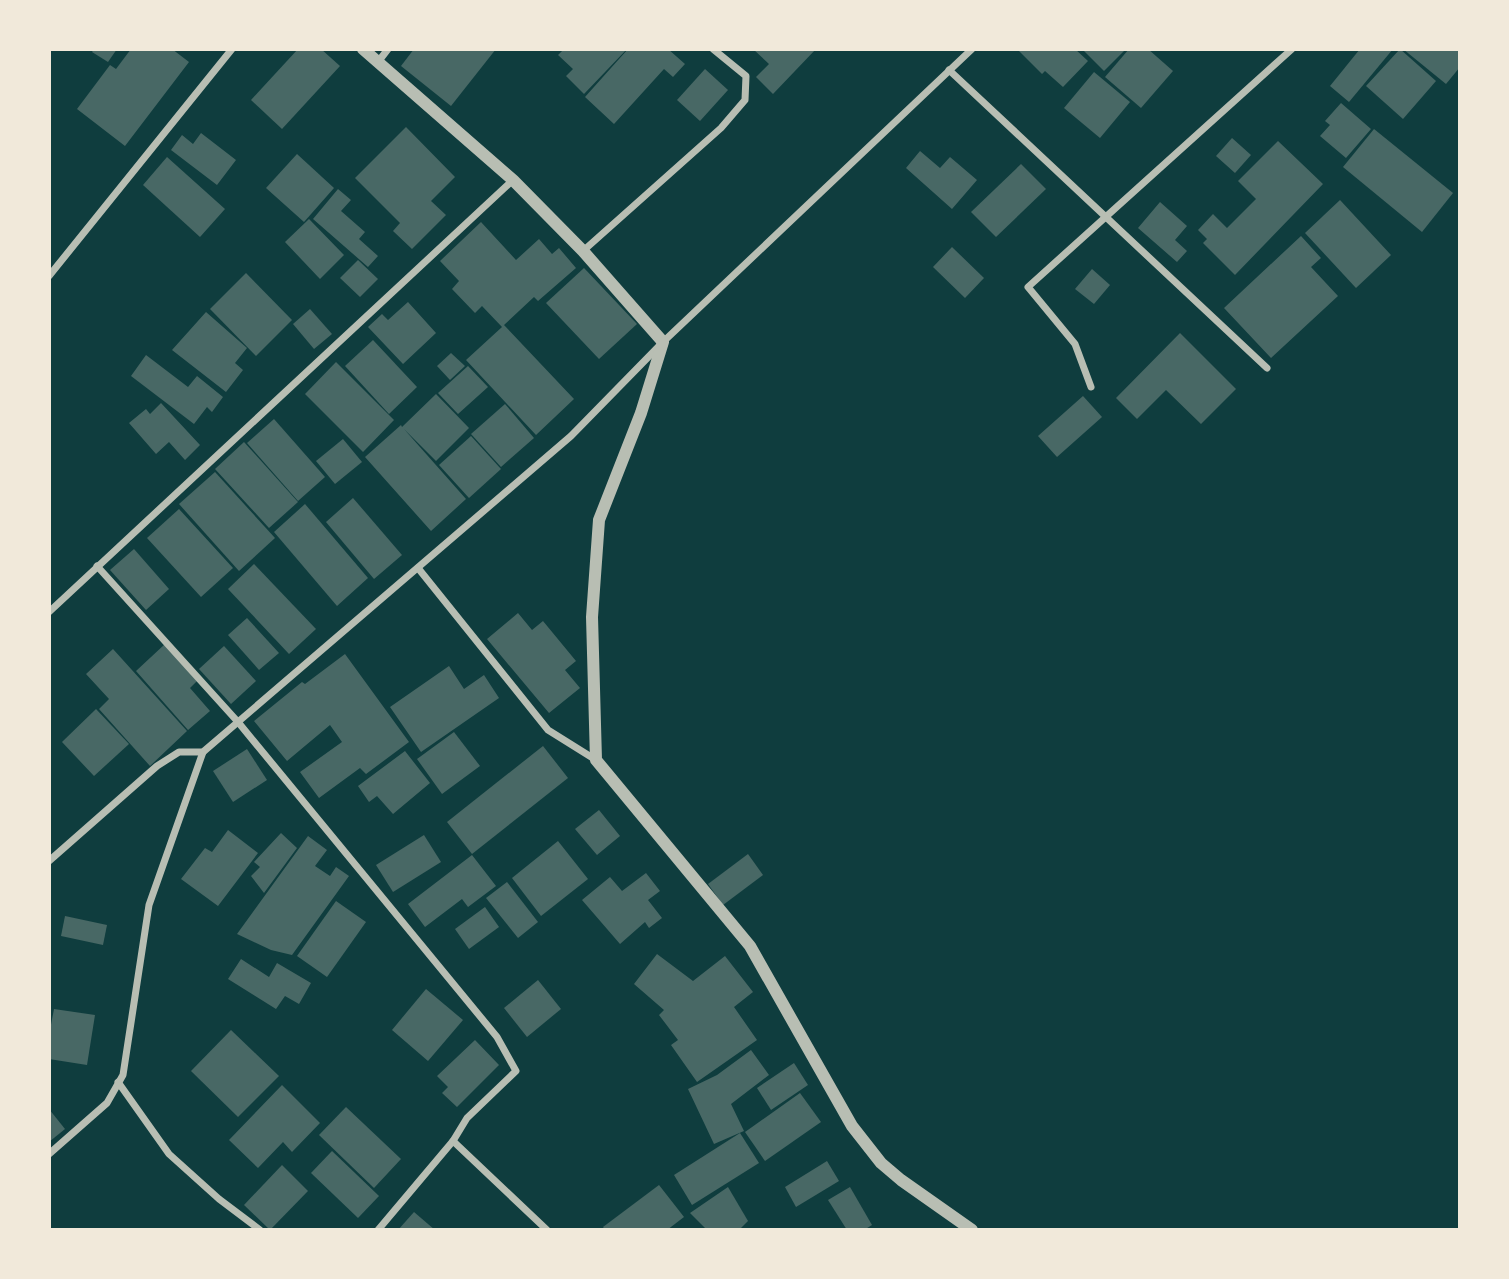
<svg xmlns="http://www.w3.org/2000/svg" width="1509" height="1279" viewBox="0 0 1509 1279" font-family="'Fira Sans Condensed',sans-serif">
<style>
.building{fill:#486865}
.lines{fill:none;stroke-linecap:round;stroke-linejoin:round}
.minor{stroke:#b8beb3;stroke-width:7}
.tertiary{stroke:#b8beb3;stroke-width:12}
</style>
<rect width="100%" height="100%" fill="#0f3d3e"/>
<g class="building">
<polygon points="94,49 117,49 108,62 92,52"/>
<polygon points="131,49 172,49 189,62 125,146 77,109 110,65 116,69"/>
<polygon points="298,49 321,49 340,66 282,129 251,100"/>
<polygon points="414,49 496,49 451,106 401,66"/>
<polygon points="564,49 627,49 584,94 566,76 573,69 558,55"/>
<polygon points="628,49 668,49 685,64 673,77 664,69 614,124 585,97"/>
<polygon points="753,49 816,49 773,94 756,77 769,64"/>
<polygon points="1017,49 1075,49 1088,61 1063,87 1045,71 1042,74"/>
<polygon points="1082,49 1126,49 1104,71"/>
<polygon points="1129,49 1148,49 1173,71 1141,108 1105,77"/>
<polygon points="1360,49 1393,49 1349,102 1330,86"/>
<polygon points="1400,49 1436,81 1403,119 1366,86"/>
<polygon points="1403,49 1460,49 1460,67 1446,84"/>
<polygon points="705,69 728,90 700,121 677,100"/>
<polygon points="1094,72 1130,102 1100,138 1064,108"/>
<polygon points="1341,103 1371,129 1346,158 1320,136 1330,125 1325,121"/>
<polygon points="406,127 455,177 431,201 446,215 412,249 393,231 400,223 355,178"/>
<polygon points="1374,129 1453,193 1422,232 1343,167"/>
<polygon points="201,133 236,160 217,185 171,150 182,135 193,144"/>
<polygon points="1232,138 1251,155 1235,173 1216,156"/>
<polygon points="1278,141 1323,184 1235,275 1203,243 1207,239 1198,230 1213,214 1227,228 1256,199 1238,181"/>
<polygon points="920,151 940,168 950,157 977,180 952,209 906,168"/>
<polygon points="297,154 334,188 304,222 266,188"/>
<polygon points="167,157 225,209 200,237 143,185"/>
<polygon points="1021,164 1046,189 996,237 971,212"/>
<polygon points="338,189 351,200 341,211 365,232 359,239 378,256 368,267 313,219"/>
<polygon points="1340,200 1391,255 1356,288 1305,233"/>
<polygon points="1160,202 1187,226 1175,240 1187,251 1177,262 1138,228"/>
<polygon points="309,219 344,255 320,279 285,242"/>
<polygon points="481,222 516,260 539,239 552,254 559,248 576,268 538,301 534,297 504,325 574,399 536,435 466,360 502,327 482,306 475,313 452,289 459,281 440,261"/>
<polygon points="1301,236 1321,258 1311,267 1338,296 1271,358 1224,308"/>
<polygon points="952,247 984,278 965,298 933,267"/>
<polygon points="358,260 378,279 360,297 340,278"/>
<polygon points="584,268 637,324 599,359 546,303"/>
<polygon points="1092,269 1110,285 1094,304 1075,289"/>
<polygon points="246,273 292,320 256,356 210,309"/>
<polygon points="408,302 436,333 403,364 368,327 382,314 388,320"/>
<polygon points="310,309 332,334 314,349 293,324"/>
<polygon points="206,312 247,348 235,363 243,370 226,392 172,350"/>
<polygon points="1180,333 1236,389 1201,424 1166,390 1137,419 1116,398"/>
<polygon points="373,340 417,387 389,414 345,366"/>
<polygon points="451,353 465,366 450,380 437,366"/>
<polygon points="146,355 188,387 197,376 223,397 212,412 207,407 194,424 131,376"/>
<polygon points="336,362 394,420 363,452 305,394"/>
<polygon points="468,366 488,387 458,414 438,393"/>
<polygon points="436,394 469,428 436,461 404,429 466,499 431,531 365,457 401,425 402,427"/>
<polygon points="1083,396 1102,417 1057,457 1038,436"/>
<polygon points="161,403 200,445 185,460 169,442 156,454 129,423 146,409 150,414"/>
<polygon points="505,404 534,438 501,467 471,434"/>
<polygon points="274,419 325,477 298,501 247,443"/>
<polygon points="471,436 501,469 469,498 439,465"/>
<polygon points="343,439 362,462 335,484 316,461"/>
<polygon points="244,442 298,502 269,528 215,469"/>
<polygon points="215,472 275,538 239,571 179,504"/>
<polygon points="353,498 402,555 374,579 326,522"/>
<polygon points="305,504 368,578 337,606 274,532"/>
<polygon points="179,509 233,568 201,597 147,538"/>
<polygon points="134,549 169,589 146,610 110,570"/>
<polygon points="254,564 316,629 289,654 228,589"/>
<polygon points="518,613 532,630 543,621 576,661 565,670 580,688 549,713 487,639"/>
<polygon points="247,618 279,653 259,670 228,635"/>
<polygon points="165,644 197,681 190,688 210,711 188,730 136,671"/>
<polygon points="224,646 256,681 231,704 199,669"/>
<polygon points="113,649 187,731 150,766 99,709 109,699 86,674"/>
<polygon points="345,654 409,742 366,774 360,768 319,798 300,772 342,742 330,725 287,761 254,721 302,682 305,684"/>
<polygon points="449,666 464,689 484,675 499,698 421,752 390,707"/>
<polygon points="96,709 129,744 94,776 62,742"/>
<polygon points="454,732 480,766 442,794 417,759"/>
<polygon points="543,746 568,778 472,854 447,822"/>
<polygon points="247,749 267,780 233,802 213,771"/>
<polygon points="405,751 430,783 393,814 377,796 369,802 358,786"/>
<polygon points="599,810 620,836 597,855 575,829"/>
<polygon points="228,830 258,853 218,906 181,879 205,848 212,852"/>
<polygon points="281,833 297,848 264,893 251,876 260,867 254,862"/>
<polygon points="424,835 441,862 393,892 376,865"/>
<polygon points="308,836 327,850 315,866 330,876 336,867 349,876 292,955 271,950 237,934"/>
<polygon points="558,841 588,879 541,916 512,878"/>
<polygon points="748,854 763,875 723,905 708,884"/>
<polygon points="472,855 496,886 468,907 462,899 425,927 408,904"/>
<polygon points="646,873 660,891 648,900 662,918 649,928 645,922 620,944 582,900 610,877 622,891"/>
<polygon points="507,882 538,922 518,938 486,898"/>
<polygon points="336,901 366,922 327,977 297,956"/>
<polygon points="485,907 499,927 469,949 455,929"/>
<polygon points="65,916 107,925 103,945 61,936"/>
<polygon points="657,954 693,981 725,956 753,992 734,1007 757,1040 697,1082 671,1045 678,1040 659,1015 664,1010 634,984"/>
<polygon points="241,959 269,977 277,963 311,983 299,1004 285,996 276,1009 228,979"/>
<polygon points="538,980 561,1009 527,1037 504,1008"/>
<polygon points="426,989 463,1020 428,1061 392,1030"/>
<polygon points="54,1009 95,1015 87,1065 49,1059 49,1035"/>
<polygon points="231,1030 279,1076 238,1117 191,1071"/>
<polygon points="475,1040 499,1065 457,1107 442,1093 448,1087 437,1076"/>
<polygon points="751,1050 769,1075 731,1104 744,1131 714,1144 688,1089 717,1075"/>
<polygon points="794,1063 808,1085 771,1110 757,1088"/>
<polygon points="282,1085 320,1123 292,1152 283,1142 258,1168 229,1140"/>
<polygon points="800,1093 821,1122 765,1161 745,1132"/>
<polygon points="346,1107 401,1159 374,1188 319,1135"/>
<polygon points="49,1109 65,1129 49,1142"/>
<polygon points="740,1133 759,1163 692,1205 674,1175"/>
<polygon points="332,1151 379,1196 358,1218 311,1173"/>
<polygon points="827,1161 839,1181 796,1207 785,1187"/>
<polygon points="282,1165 308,1191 270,1230 244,1205"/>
<polygon points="659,1185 684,1217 667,1230 605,1230 603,1227"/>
<polygon points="728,1187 748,1221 739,1230 707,1230 690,1213"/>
<polygon points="850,1187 872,1225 864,1230 847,1230 828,1200"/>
<polygon points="414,1212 435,1230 398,1230"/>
</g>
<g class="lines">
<g class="minor">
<polyline points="378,62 388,49"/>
<polyline points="949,70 1267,368"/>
<polyline points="583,251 721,128 745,100 746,76 713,49"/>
<polyline points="49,276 232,49"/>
<polyline points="1091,387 1075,344 1028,287 1292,49"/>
<polyline points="97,566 238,722 497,1037 516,1071 467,1118 453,1141 378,1230"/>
<polyline points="418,568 548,730 596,760"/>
<polyline points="49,612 513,180"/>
<polyline points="49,861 157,766 179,752 203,752 571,436 663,342 972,49"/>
<polyline points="118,1082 169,1154 219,1199 260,1230"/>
<polyline points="453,1141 547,1230"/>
<polyline points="49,1154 107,1103 123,1075 149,905 203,752"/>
</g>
<polyline class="tertiary" points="363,49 513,180 583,251 663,342 641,413 599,520 592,617 596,760 750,946 852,1126 881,1163 901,1180 972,1230"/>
</g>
<rect width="1509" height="1279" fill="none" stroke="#f1e9da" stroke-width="102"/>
</svg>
